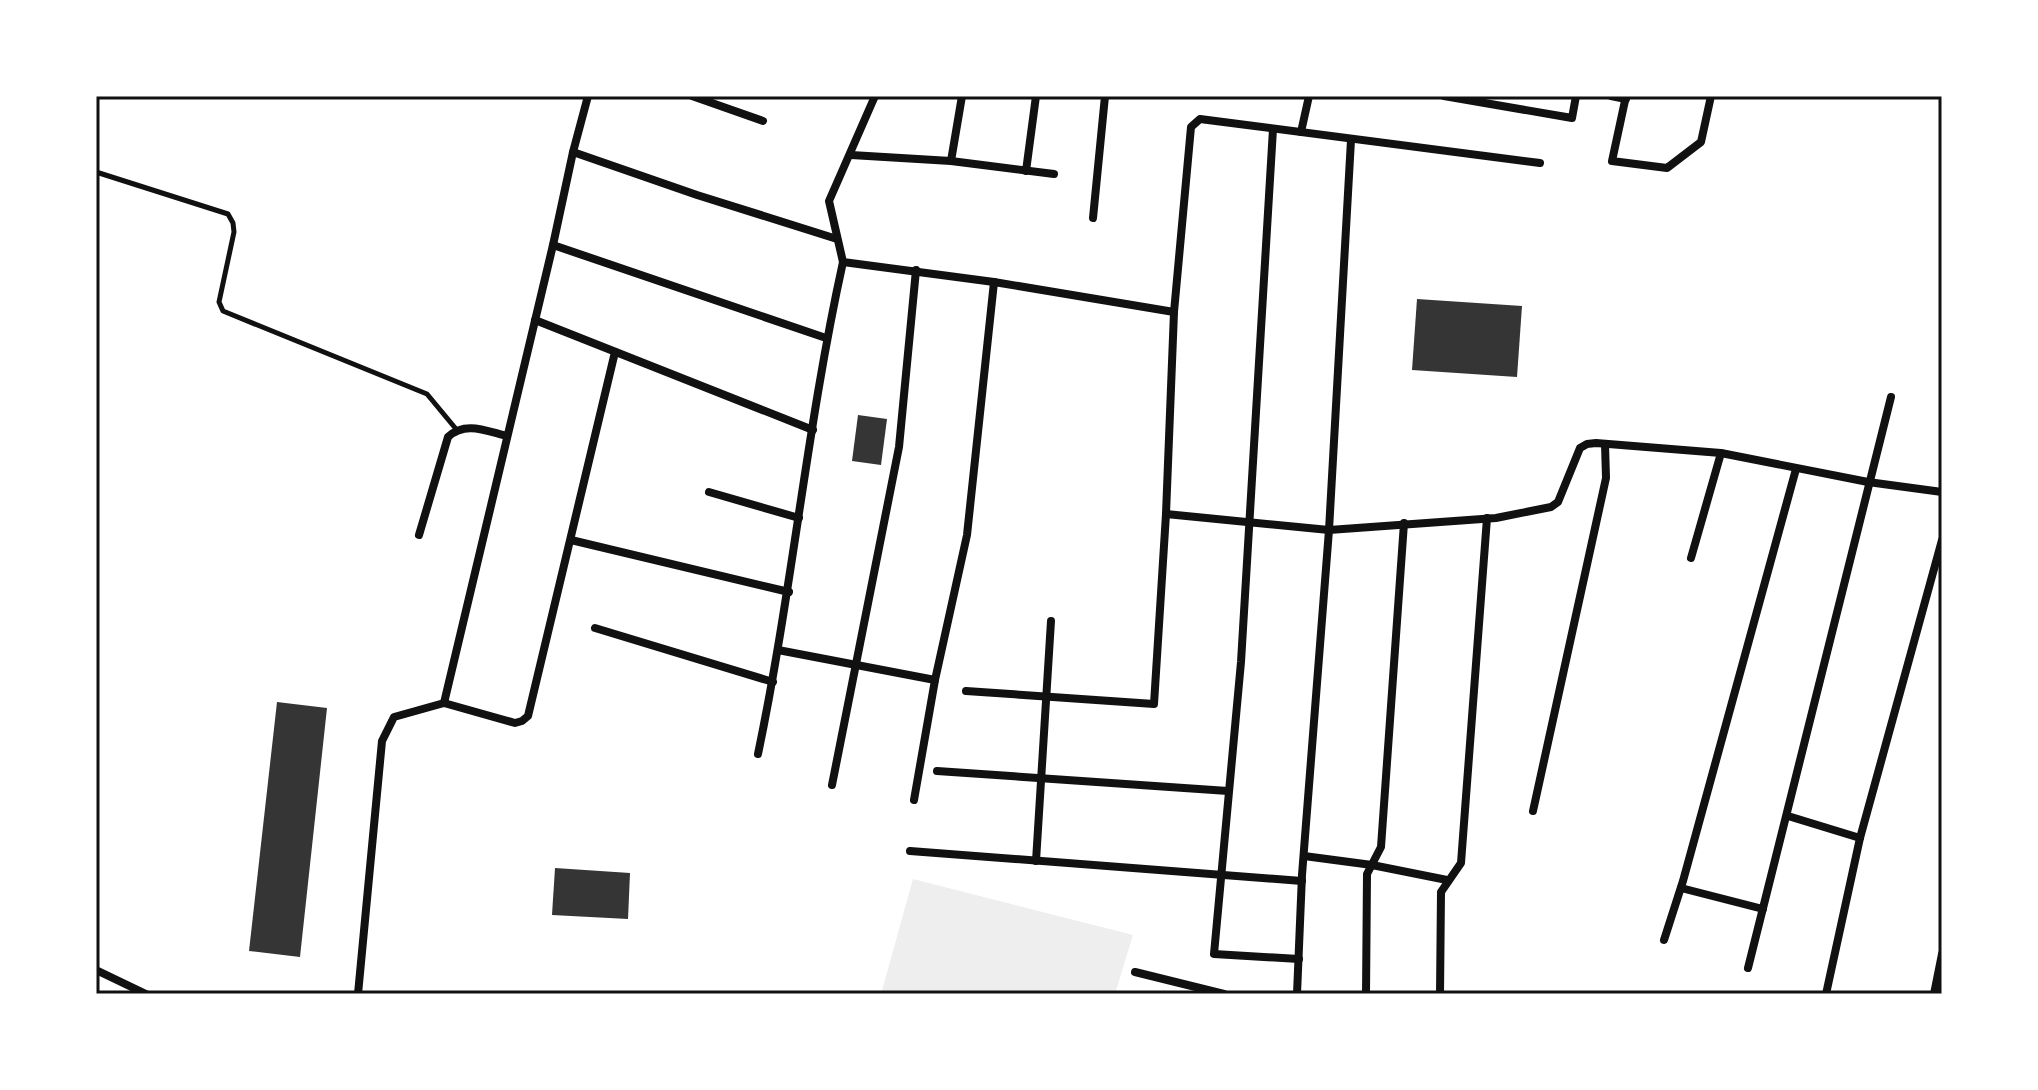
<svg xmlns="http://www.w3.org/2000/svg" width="2038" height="1090" viewBox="0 0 2038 1090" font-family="'Playfair Display',serif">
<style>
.green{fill:#eee}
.building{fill:#353535}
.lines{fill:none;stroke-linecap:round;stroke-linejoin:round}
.service{stroke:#111;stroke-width:5}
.minor{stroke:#111;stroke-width:8}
.neatline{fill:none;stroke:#111;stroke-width:3}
</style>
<rect width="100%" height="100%" fill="#fff"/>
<polygon class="green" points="913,879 1133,935 1115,994 881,994"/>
<g class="building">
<polygon points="1417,299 1522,306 1517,377 1412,370"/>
<polygon points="858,415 887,419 881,465 852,461"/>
<polygon points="277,702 327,708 300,957 249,951"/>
<polygon points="555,868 630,873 628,919 552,915"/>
</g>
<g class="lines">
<polyline class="service" points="96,172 228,214 233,223 234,232 219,302 223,311 427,394 456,429"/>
<g class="minor">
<polyline points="692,96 763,121"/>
<polyline points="875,96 829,201 843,262 994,282 1174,312 1166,514 1154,704 966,691"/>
<polyline points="1444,96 1572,118 1576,96"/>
<polyline points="1611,96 1626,99"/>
<polyline points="1626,96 1612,161 1667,168 1701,142 1711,96"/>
<polyline points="1273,129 1241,662 1214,954 1299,959"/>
<polyline points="1301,132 1309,96"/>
<polyline points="573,152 697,195 837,239"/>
<polyline points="851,155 951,161 1054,174"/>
<polyline points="951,161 962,96"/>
<polyline points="1026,171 1036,96"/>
<polyline points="1093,218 1105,96"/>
<polyline points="553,245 826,338"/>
<polyline points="1174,312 1191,127 1200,119 1540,163"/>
<polyline points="535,320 813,430"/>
<polyline points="709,492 799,518"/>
<polyline points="1166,514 1329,530 1496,518 1551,507 1558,502 1580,448 1587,444 1596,443 1721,453 1868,482 1942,492"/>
<path d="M419,535L448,437C465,421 486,431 507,436"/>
<polyline points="571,540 789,592"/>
<polyline points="1691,558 1721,453"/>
<polyline points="595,628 773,682"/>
<polyline points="778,650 935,680"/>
<polyline points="444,703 553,245 573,152 588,96"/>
<path d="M758,754C792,591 807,425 843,262"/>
<polyline points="937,771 1228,791"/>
<polyline points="832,785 899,447 916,270"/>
<polyline points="914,800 935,680 967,535 994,282"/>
<polyline points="1533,811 1606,478 1605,444"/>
<polyline points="1788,816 1860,838"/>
<polyline points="910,851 1302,881"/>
<polyline points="1304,856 1372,865 1447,880"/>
<polyline points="1036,861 1051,621"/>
<polyline points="1681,888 1763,909"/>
<polyline points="1664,940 1683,881 1796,469"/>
<polyline points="1748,968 1891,397"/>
<polyline points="96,970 146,994"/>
<polyline points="1135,972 1224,994"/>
<polyline points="358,994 382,741 394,717 444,703 515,723 522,721 528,716 615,352"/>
<polyline points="1297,994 1302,875 1329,530 1351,140"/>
<polyline points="1366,994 1367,874 1381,847 1404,523"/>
<polyline points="1440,994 1441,892 1461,863 1487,518"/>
<polyline points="1826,994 1860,838 1942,540"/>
<polyline points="1934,994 1942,954"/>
</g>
</g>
<rect width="2038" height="1090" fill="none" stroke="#ffffff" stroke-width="196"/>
<rect x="98" y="98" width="1842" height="894" class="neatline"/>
</svg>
